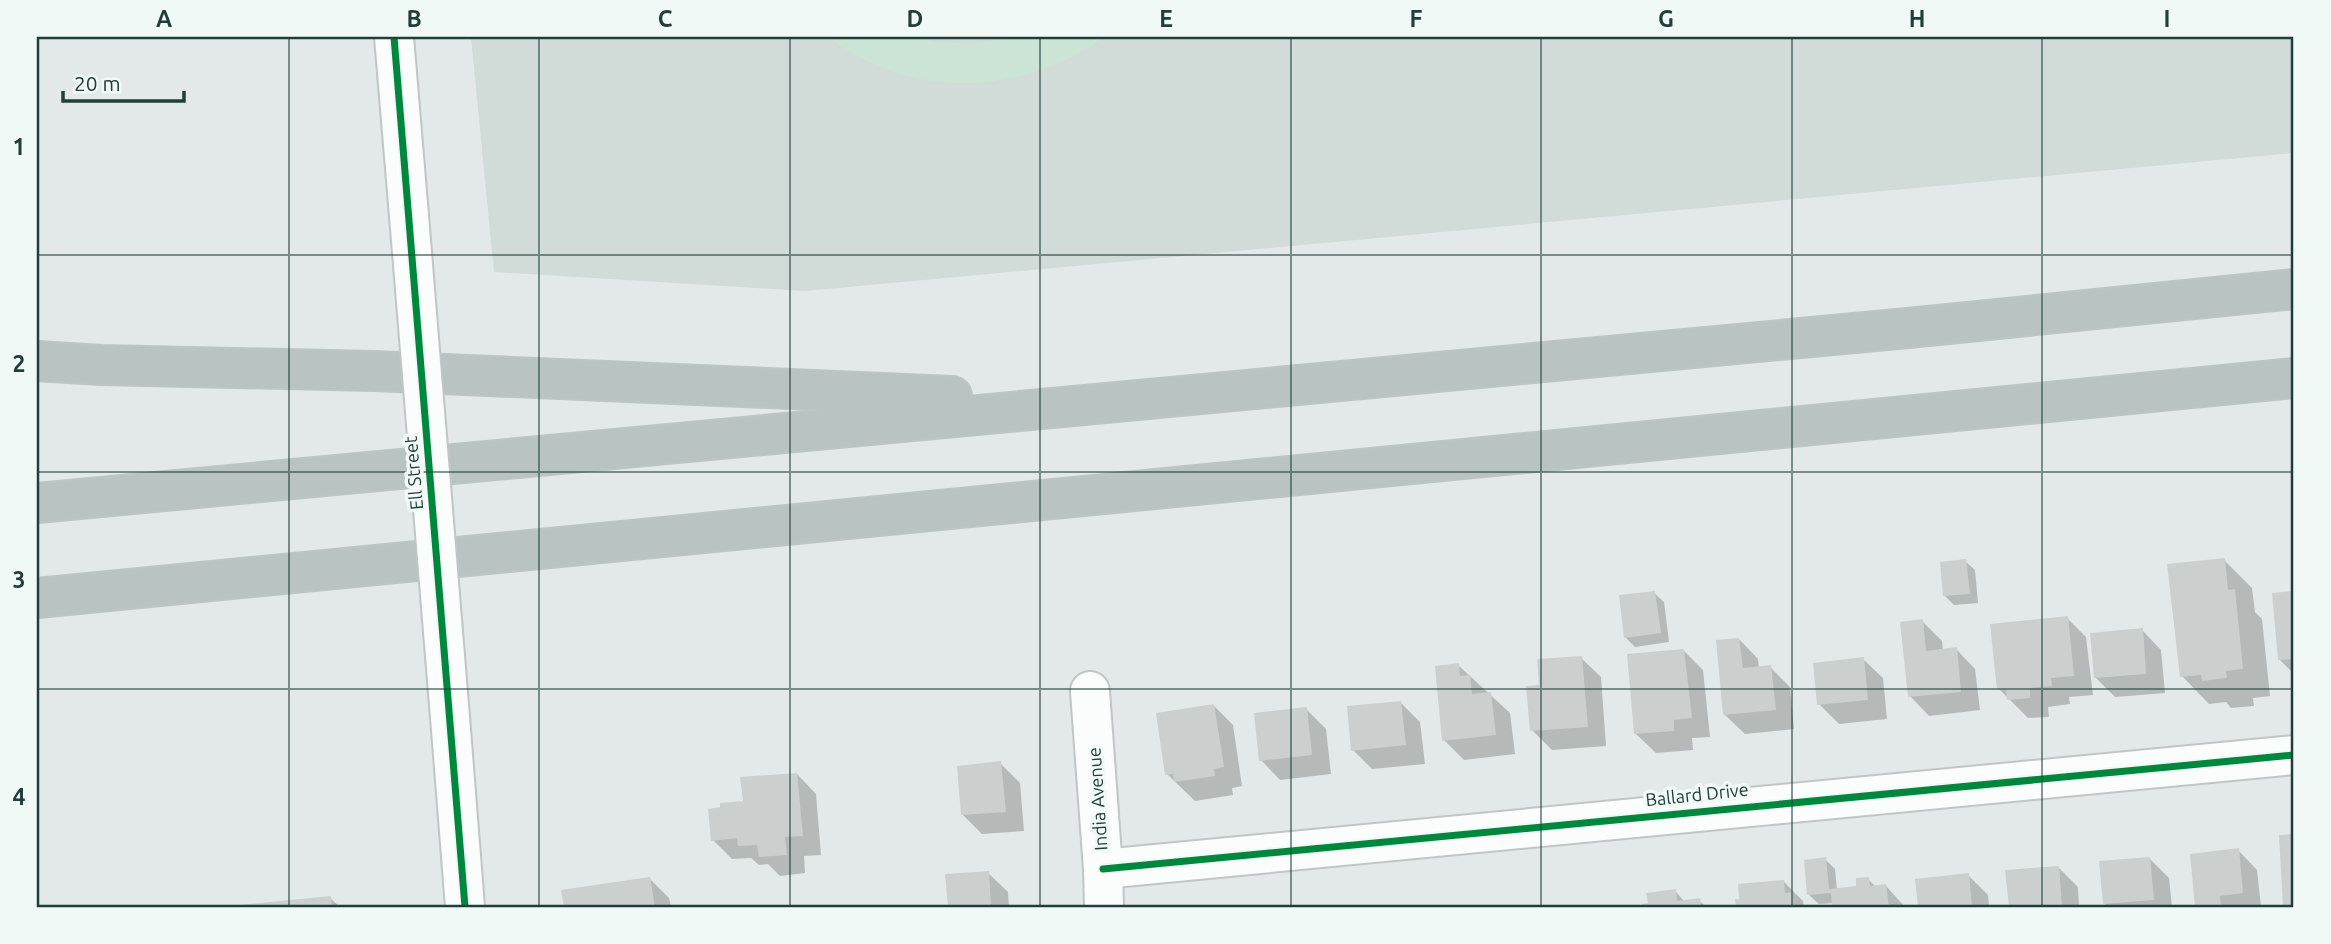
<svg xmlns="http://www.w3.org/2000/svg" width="2331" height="944" viewBox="0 0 2331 944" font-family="Ubuntu,sans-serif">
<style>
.built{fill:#d1dbd8}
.green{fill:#cbe4d6}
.shadow{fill:#0003}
.building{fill:#cbd0cf}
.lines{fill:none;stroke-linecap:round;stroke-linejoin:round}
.minor-casing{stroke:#c0c6c5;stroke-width:42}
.highway-casing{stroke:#bbc5c4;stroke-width:42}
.minor{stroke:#fbfcfc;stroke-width:38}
.highway{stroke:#b9c3c2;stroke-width:38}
.minor-bridge-casing{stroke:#c0c6c5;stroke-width:42;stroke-linecap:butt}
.minor-bridge{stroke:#fbfcfc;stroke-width:38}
.cycleway-casing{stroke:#f1f9f6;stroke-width:11}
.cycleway{stroke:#00873e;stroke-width:7}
.grid{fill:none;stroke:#203e3a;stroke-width:2;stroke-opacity:0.55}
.labels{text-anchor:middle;stroke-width:7;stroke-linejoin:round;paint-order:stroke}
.street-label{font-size:18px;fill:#203e3a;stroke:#f1f9f6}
.neatline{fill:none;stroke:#203e3a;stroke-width:2.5}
.grid-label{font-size:23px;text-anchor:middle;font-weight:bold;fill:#203e3a}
</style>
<rect width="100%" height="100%" fill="#e3e9e8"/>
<polygon class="built" points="471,37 2294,37 2294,153 805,291 494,272"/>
<path class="green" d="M828,37H914L937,42L970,44L1017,37H1104C1022,97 909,100 828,37Z"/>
<g class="shadow">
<polygon points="2224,560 2252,588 2255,612 2262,619 2270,696 2253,698 2254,706 2231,708 2226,702 2209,704 2182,676"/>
<polygon points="1965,561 1975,570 1978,603 1954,605 1945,596"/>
<polygon points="1654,593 1664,602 1669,642 1635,647 1625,637"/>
<polygon points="2294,593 2294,674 2279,659 2274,594"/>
<polygon points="2067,618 2086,637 2093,695 2069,697 2070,704 2048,707 2049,717 2028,718 1999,689"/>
<polygon points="1922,621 1942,641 1943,651 1956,649 1975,669 1980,710 1929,716 1910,696"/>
<polygon points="2142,630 2161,650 2165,693 2115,697 2095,677"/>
<polygon points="1739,639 1758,659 1759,668 1770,667 1790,687 1794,729 1745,734 1725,715"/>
<polygon points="1684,651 1703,670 1710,737 1692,738 1693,750 1656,753 1636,734"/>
<polygon points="1581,658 1601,677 1606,746 1552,750 1532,730 1541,686"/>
<polygon points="1863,659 1883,678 1887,719 1839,724 1819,704"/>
<polygon points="1458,665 1510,713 1515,754 1464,760 1444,740"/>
<polygon points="1401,703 1420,722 1425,764 1372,769 1353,750"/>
<polygon points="1214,706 1233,725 1242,786 1232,788 1233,795 1195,801 1167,774"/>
<polygon points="1306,709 1326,729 1331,774 1280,780 1261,760"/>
<polygon points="1000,763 1020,783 1024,831 982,834 963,815"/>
<polygon points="797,774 816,794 821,855 804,856 805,873 780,876 768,864 759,865 751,858 732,859 713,840 745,803"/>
<polygon points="2238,850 2257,870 2261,907 2197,907 2192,855"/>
<polygon points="2149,858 2169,878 2172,907 2109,907 2105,904"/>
<polygon points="1825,859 1835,869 1837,890 1858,887 1868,879 1876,887 1886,886 1905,907 1834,907 1833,903 1819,904 1809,895"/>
<polygon points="2058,867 2078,887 2079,907 2010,907 2007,872"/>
<polygon points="988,873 1008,892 1009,907 949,907 947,876"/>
<polygon points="1968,875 1988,895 1989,907 1920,907 1917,881"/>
<polygon points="650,879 669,898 671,907 566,907 563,892"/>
<polygon points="1784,882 1803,901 1804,907 1738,907 1737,901"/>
<polygon points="1675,891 1685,902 1699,900 1706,907 1643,907"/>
<polygon points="330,898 340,907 239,907"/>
</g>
<g class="building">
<polygon points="2225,558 2228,590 2235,589 2243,669 2226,671 2227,678 2202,681 2201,675 2180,677 2167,564"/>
<polygon points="1966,559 1970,594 1943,596 1940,562"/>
<polygon points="1655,591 1661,633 1624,638 1619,595"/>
<polygon points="2294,591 2294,659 2278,660 2272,593"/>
<polygon points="2068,616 2074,676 2051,678 2052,686 2030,688 2030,698 2007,700 2006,690 1997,690 1990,624"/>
<polygon points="1923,619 1926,651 1957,647 1961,692 1908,697 1900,622"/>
<polygon points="2143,628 2146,674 2094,678 2090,633"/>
<polygon points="1739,638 1743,668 1771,665 1776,710 1723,715 1716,640"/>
<polygon points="1684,649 1692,718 1674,720 1674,731 1634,734 1627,654"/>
<polygon points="1582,656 1588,727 1530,731 1526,686 1539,685 1537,659"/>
<polygon points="1864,657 1868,700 1817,705 1813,663"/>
<polygon points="1459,663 1460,676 1470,675 1472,694 1491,692 1496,735 1442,741 1435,666"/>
<polygon points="1401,701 1406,745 1351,751 1347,706"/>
<polygon points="1214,704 1224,767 1214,769 1215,776 1174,782 1173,774 1165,775 1156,713"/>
<polygon points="1307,707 1312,755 1259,761 1254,713"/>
<polygon points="1001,761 1006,812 961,815 957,766"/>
<polygon points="797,773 803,836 785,837 787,855 759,857 757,845 738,846 737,838 711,841 708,809 720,807 720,803 743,801 740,777"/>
<polygon points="2294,834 2294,907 2283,907 2279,835"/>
<polygon points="2239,848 2243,893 2220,896 2221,907 2195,907 2190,854"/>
<polygon points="1826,857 1829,889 1856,886 1856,878 1869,877 1870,886 1886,884 1889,907 1832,907 1831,893 1807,895 1804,860"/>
<polygon points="2150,857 2154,900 2103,904 2099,861"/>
<polygon points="2059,866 2062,907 2009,907 2005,870"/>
<polygon points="989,871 991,907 948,907 945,874"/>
<polygon points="1969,873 1972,907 1918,907 1915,879"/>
<polygon points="650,877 655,907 564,907 561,890"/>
<polygon points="1784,880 1785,893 1792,892 1793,907 1736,907 1735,899 1739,899 1738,884"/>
<polygon points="1676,889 1677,901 1700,898 1701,907 1642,907 1642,904 1648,903 1646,893"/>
<polygon points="331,896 332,907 239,907 239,905"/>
</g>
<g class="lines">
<g class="minor-casing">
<g id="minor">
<polyline points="394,37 409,216"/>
<polyline points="1090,691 1103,869 1104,907"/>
<polyline points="450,717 465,907"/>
<polyline points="1103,869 2294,755"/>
</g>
</g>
<g class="highway-casing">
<g id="highway">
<polyline points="37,361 101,365 374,371 952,396"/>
<polyline points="37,503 1908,328 2294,289"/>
<polyline points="37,598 2294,378"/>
</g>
</g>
<use href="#minor" class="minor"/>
<use href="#highway" class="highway"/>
<g class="minor-bridge-casing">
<polyline id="minor-bridge" points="409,216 450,717"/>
</g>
<use href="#minor-bridge" class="minor-bridge"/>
<g class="cycleway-casing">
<g id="cycleway">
<polyline points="394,37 465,907"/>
<polyline points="1103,869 2294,755"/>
</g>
</g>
<use href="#cycleway" class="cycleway"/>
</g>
<path class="grid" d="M289,37V907M539,37V907M790,37V907M1040,37V907M1291,37V907M1541,37V907M1792,37V907M2042,37V907M37,255H2294M37,472H2294M37,689H2294"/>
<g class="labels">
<g class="street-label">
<text transform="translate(414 473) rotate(-95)" y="6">Ell Street</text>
<text transform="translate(1697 795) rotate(-6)" y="6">Ballard Drive</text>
<text transform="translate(1098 799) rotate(-94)" y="6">India Avenue</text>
</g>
</g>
<rect width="2331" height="944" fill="none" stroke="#f1f9f6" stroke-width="77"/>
<path d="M63 91v10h121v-10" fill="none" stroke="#203e3a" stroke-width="3.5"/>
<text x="74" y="91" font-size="21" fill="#203e3a" stroke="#f1f9f6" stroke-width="5" paint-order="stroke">20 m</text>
<rect x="38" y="38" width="2254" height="868" class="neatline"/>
<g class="grid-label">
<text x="164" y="27">A</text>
<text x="414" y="27">B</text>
<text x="665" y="27">C</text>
<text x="915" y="27">D</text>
<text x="1166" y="27">E</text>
<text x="1416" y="27">F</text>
<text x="1666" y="27">G</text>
<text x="1917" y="27">H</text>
<text x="2167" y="27">I</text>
<text x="19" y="155">1</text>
<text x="19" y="372">2</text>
<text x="19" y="588">3</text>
<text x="19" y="805">4</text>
</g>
</svg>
